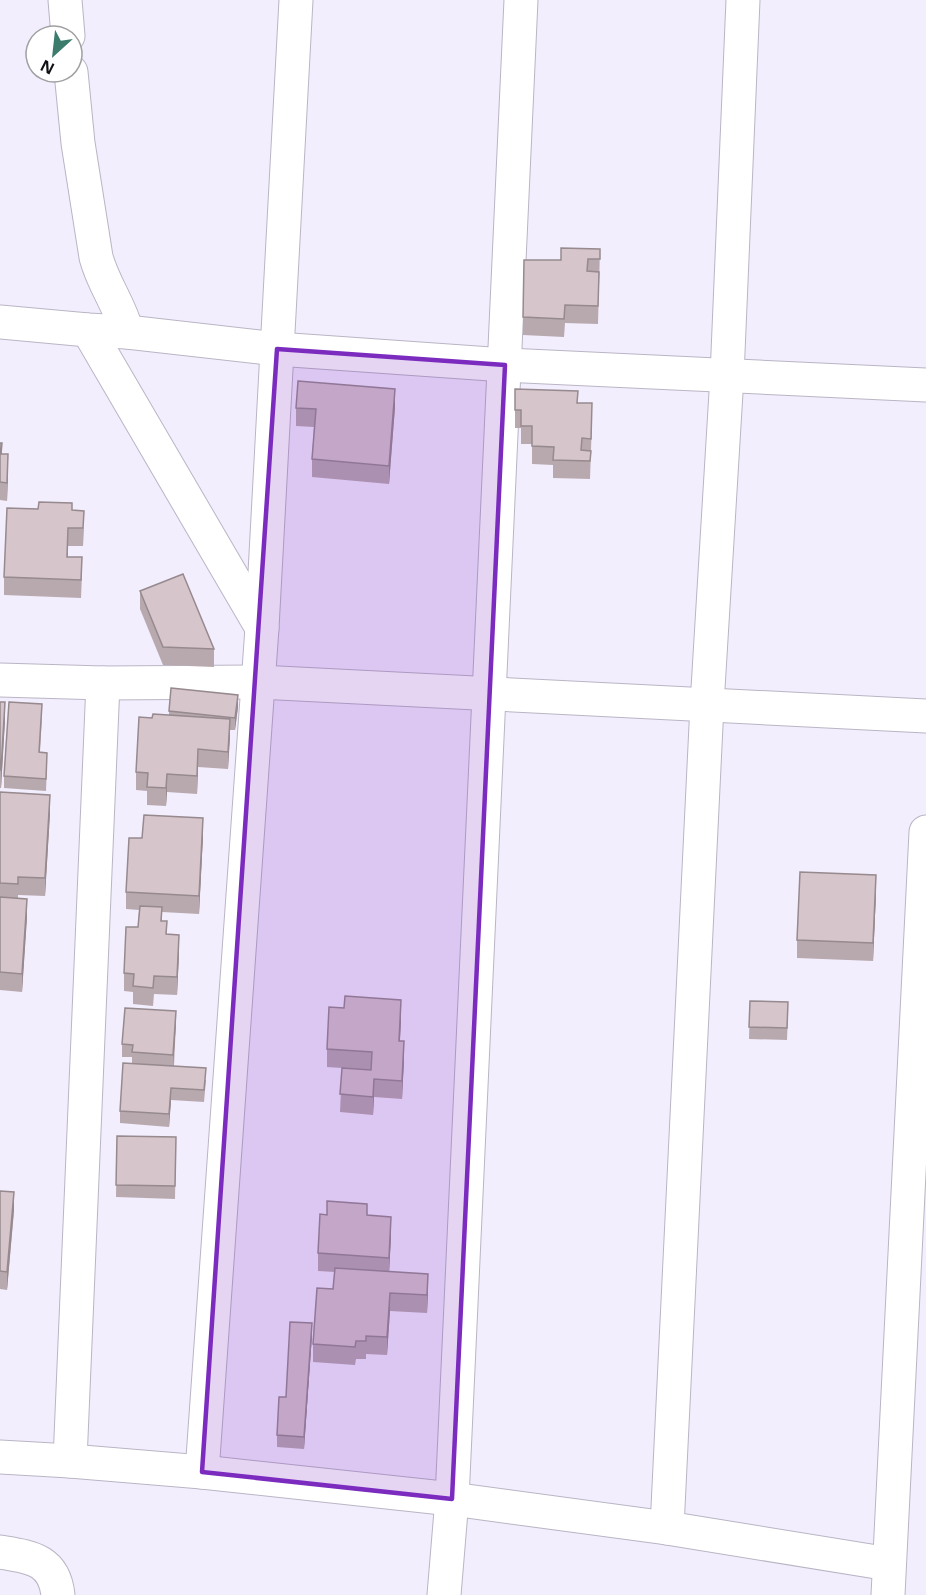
<svg xmlns="http://www.w3.org/2000/svg" width="926" height="1595" viewBox="0 0 926 1595" font-family="'Noto Sans',sans-serif">
<style>
.lines{fill:none;stroke-linecap:round;stroke-linejoin:round}
.minor-casing{stroke:#bab5c4;stroke-width:35}
.minor{stroke:#fff;stroke-width:33}
.wall{fill:#b8a9af}
.shaded-wall{fill:#968a8e}
.building{fill:#d6c5cb;stroke:#968a8e;stroke-width:1.5}
.marked{fill:#7b2cbf;fill-opacity:0.2;stroke:#7b2cbf;stroke-width:4.5;stroke-linejoin:round}
</style>
<rect width="100%" height="100%" fill="#f3eefe"/>
<g class="lines">
<g class="minor-casing">
<g id="minor">
<polyline points="65,0 68,36"/>
<path d="M71,72L78,143L96,257C103,284 120,305 127,332"/>
<polyline points="0,322 88,330 127,332 277,349 505,365 926,385"/>
<polyline points="88,330 262,628"/>
<polyline points="0,680 103,683 259,682 926,716"/>
<polyline points="0,1457 70,1461 202,1472 452,1499 667,1528 889,1564"/>
<polyline points="70,1461 103,683"/>
<polyline points="202,1472 262,628 296,0"/>
<polyline points="667,1528 707,705 727,376 743,0"/>
<path d="M0,1552C30,1557 54,1559 58,1595"/>
<polyline points="444,1595 452,1499 521,0"/>
<polyline points="888,1595 926,832"/>
</g>
</g>
<use href="#minor" class="minor"/>
</g>
<g class="wall">
<polygon points="600,249 598,324 565,323 564,337 523,335 523,317 561,260"/>
<polygon points="515,389 578,403 592,421 590,479 553,478 553,465 532,464 532,444 521,444 521,428 515,428"/>
<polygon points="395,407 389,484 312,477 312,459 314,427 296,426 296,408"/>
<polygon points="0,443 2,454 8,472 7,501 0,500"/>
<polygon points="38,509 72,510 84,529 83,546 68,546 68,557 82,575 81,598 4,595 4,577"/>
<polygon points="140,591 214,649 214,667 163,665 140,609"/>
<polygon points="0,702 5,720 1,788 0,788"/>
<polygon points="238,707 235,730 230,730 228,769 198,767 197,794 167,792 166,806 147,805 147,791 136,790 136,772 152,718 169,715 169,711"/>
<polygon points="42,717 40,752 47,765 46,791 4,788 4,776"/>
<polygon points="0,792 50,813 45,896 18,895 18,898 27,917 22,992 0,990"/>
<polygon points="203,836 199,914 162,912 162,921 167,934 179,953 177,995 154,994 153,1006 133,1004 133,992 124,991 124,973 138,927 139,910 126,909 126,892 142,838"/>
<polygon points="876,893 873,961 797,958 797,940"/>
<polygon points="750,1001 788,1015 787,1040 749,1039"/>
<polygon points="401,1018 400,1041 404,1059 402,1099 374,1097 373,1115 340,1112 342,1068 327,1067 327,1049"/>
<polygon points="176,1023 174,1066 206,1080 204,1102 171,1100 169,1127 120,1123 120,1111 132,1063 132,1057 122,1057 122,1044"/>
<polygon points="117,1136 176,1137 175,1199 116,1197"/>
<polygon points="0,1191 14,1210 7,1290 0,1289"/>
<polygon points="367,1215 391,1235 389,1271 428,1292 427,1313 390,1311 387,1355 366,1354 366,1359 356,1359 355,1365 313,1362 313,1344 333,1289 335,1272 318,1271 318,1253"/>
<polygon points="312,1335 304,1449 277,1447 277,1435 286,1397"/>
</g>
<g class="shaded-wall">
<polygon points="395,389 395,407 389,484 389,466"/>
<polygon points="8,454 8,472 7,501 7,483"/>
<polygon points="238,695 238,707 235,730 235,718"/>
<polygon points="5,702 5,720 1,788 1,770"/>
<polygon points="230,719 230,737 228,769 228,752"/>
<polygon points="198,749 198,767 197,794 197,776"/>
<polygon points="167,774 167,792 166,806 166,788"/>
<polygon points="50,795 50,813 45,896 45,878"/>
<polygon points="203,818 203,836 199,914 199,896"/>
<polygon points="876,875 876,893 873,961 873,943"/>
<polygon points="27,899 27,917 22,992 22,974"/>
<polygon points="179,935 179,953 177,995 177,977"/>
<polygon points="401,1000 401,1018 399,1059 399,1041"/>
<polygon points="176,1011 176,1023 173,1067 173,1055"/>
<polygon points="404,1041 404,1059 402,1099 402,1081"/>
<polygon points="374,1079 374,1097 373,1115 373,1097"/>
<polygon points="171,1088 171,1100 169,1127 169,1114"/>
<polygon points="14,1192 14,1210 7,1290 7,1272"/>
<polygon points="391,1217 391,1235 389,1276 389,1258"/>
<polygon points="428,1274 428,1292 427,1313 427,1295"/>
<polygon points="390,1293 390,1311 387,1355 387,1337"/>
<polygon points="312,1323 312,1335 304,1449 304,1437"/>
</g>
<g class="building">
<polygon points="561,248 600,249 600,259 588,259 587,271 599,272 598,306 565,305 564,319 523,317 524,260 561,260"/>
<polygon points="298,381 395,389 389,466 312,459 316,409 296,408"/>
<polygon points="515,389 578,391 577,403 592,403 591,439 582,438 581,450 591,451 590,461 553,460 554,447 532,446 532,426 521,426 521,410 515,410"/>
<polygon points="0,443 2,443 1,454 8,454 7,483 0,482"/>
<polygon points="39,502 72,503 72,510 84,511 83,528 68,528 67,557 82,557 81,580 4,577 7,508 38,509"/>
<polygon points="183,574 214,649 163,647 140,591"/>
<polygon points="171,688 238,695 235,718 169,711"/>
<polygon points="0,702 5,702 1,770 0,770"/>
<polygon points="9,702 42,704 39,752 47,753 46,779 4,776"/>
<polygon points="153,714 230,719 228,752 198,749 197,776 167,774 166,788 147,787 148,773 136,772 139,717 152,718"/>
<polygon points="0,792 50,795 45,878 18,877 18,884 0,883"/>
<polygon points="144,815 203,818 199,896 126,892 129,838 142,838"/>
<polygon points="800,872 876,875 873,943 797,940"/>
<polygon points="0,897 27,899 22,974 0,972"/>
<polygon points="140,906 162,907 161,921 167,921 166,934 179,935 177,977 154,976 153,988 133,986 134,974 124,973 126,927 138,927"/>
<polygon points="345,996 401,1000 399,1041 404,1041 402,1081 374,1079 373,1097 340,1094 342,1068 371,1070 372,1052 327,1049 329,1007 344,1008"/>
<polygon points="750,1001 788,1002 787,1028 749,1027"/>
<polygon points="125,1008 176,1011 173,1055 132,1052 133,1045 122,1044"/>
<polygon points="123,1063 206,1068 204,1090 171,1088 169,1114 120,1111"/>
<polygon points="117,1136 176,1137 175,1186 116,1185"/>
<polygon points="0,1191 14,1192 7,1272 0,1271"/>
<polygon points="327,1201 367,1204 367,1215 391,1217 389,1258 318,1253 320,1214 327,1215"/>
<polygon points="335,1268 428,1274 427,1295 390,1293 387,1337 366,1336 366,1341 356,1341 355,1347 313,1344 317,1288 333,1289"/>
<polygon points="290,1322 312,1323 304,1437 277,1435 279,1397 286,1397"/>
</g>
<path class="marked" d="M277,349L505,365L452,1499L202,1472Z"/>
<g transform="translate(54 54) rotate(207)"><circle r="28" fill="#ffffff" stroke="#a09fa1" stroke-width="1.5"/>
<path d="M0-4.5L10 22L0 15L-10 22Z" fill="#3b7c6c"/>
<text y="-9" font-size="16" font-weight="bold" text-anchor="middle" fill="#121015">N</text>
</g>
</svg>
